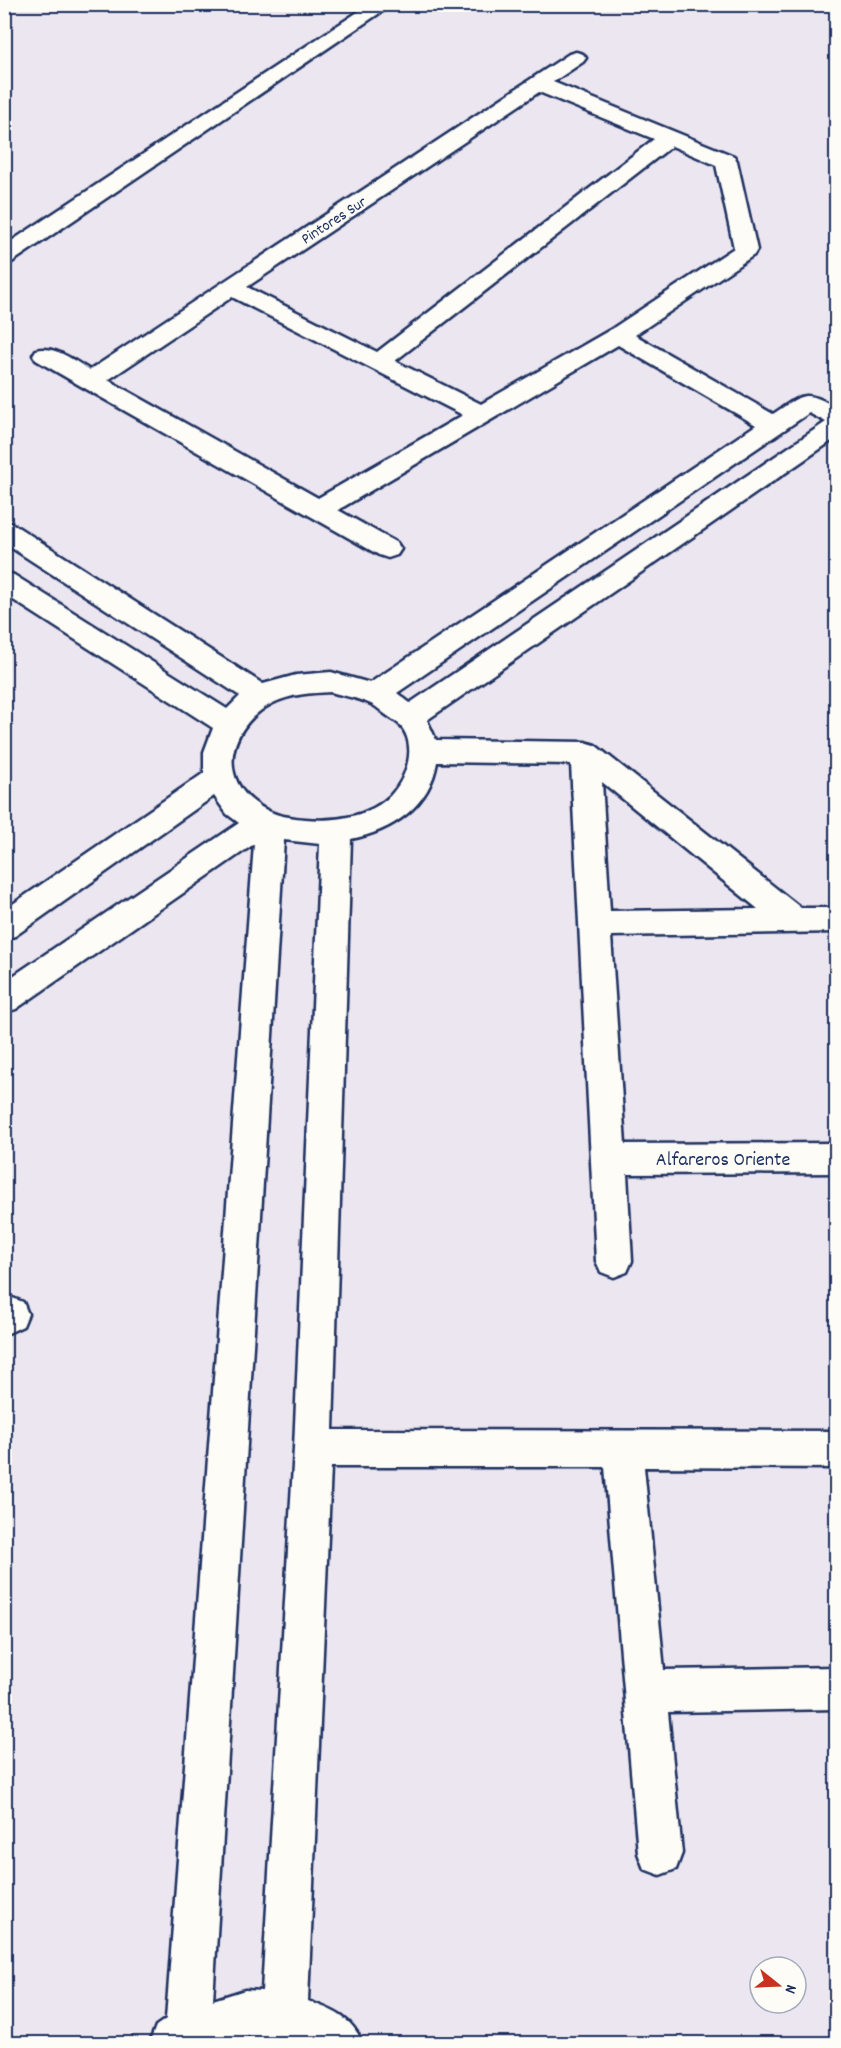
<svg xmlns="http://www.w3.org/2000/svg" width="841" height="2048" viewBox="0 0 841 2048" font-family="Dekko,sans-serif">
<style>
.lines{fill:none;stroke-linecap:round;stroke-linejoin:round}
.street-casing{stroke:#1b2f5e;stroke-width:5}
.street{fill:#fdfcf7;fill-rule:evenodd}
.labels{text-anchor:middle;stroke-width:4.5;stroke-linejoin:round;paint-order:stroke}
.far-street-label{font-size:16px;fill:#1b2f5e;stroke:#fdfcf7}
.street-label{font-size:20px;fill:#1b2f5e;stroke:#fdfcf7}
</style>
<rect width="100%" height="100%" fill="#ece6f1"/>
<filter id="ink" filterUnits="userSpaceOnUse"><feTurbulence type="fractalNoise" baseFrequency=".0167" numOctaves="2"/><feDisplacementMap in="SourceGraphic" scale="12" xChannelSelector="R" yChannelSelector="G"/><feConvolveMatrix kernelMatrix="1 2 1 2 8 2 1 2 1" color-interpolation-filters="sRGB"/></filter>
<g filter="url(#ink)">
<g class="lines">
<g class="street-casing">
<g id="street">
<polygon points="370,4 393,4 12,262 4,264 4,246"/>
<path d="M576,52L583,54L586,58L583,62L553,82L734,156L737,161L757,250L754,255L635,335L773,414C803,394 803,389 836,407V438L427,720L436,740L585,742L595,745L801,908H836V932L611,936L625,1144L836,1143V1173L627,1174L632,1261L627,1272L614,1277L601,1272L596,1261L571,764L437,762C430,806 392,831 351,839L333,1430L836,1431V1468L644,1467L664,1670L836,1667V1709L668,1712L682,1853L676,1869L660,1875L644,1869L638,1853L605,1467H331L308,2001C334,2011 352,2017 363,2044H298L284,2038L245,2036L222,2044H149L156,2026L166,2019L254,844L16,1009L4,1013V982L239,823L227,814L214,796L15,936L4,939V910L204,773V752L213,728L4,594V572L14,575L227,709L240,696L4,543V521L13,524L263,684L296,675L331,672L370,683L756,425L618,345L338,510L397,543L401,549L397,555L388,558L379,555L81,386L36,360L33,355L36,350C55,345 74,361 90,370L569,54ZM539,92L654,139L377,352L247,287ZM672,146L716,165L734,248L610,330L481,404L395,361ZM232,297L463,415L318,498L108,380ZM809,413L826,422L410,703L397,693ZM331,692C344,696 358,698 371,704C376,706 381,711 385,714C390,718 396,721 400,725C418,746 407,778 390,796C369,817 333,822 305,819C284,817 271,815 254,802C215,772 234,722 273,703C291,694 311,693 331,692ZM602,782L758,909L610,911ZM284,840L320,844L294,1448L262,1991L245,1990L213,2000Z"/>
<polygon points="10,1297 23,1302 28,1314 23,1326 4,1335 4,1299"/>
</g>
</g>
<use href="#street" class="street"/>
</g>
</g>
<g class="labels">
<g class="far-street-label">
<text transform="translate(333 219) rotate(-33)" y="6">Pintores Sur</text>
</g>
<g class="street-label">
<text x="723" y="1165">Alfareros Oriente</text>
</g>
</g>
<rect width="841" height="2048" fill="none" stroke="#fdfcf7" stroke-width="24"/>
<rect x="12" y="12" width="817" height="2024" fill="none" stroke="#1b2f5e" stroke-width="2" filter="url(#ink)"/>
<g transform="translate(778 1985) rotate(108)"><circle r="28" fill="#fdfcf7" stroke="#a3aaba" stroke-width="1.5"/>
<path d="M0-4.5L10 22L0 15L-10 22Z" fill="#c8321e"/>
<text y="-9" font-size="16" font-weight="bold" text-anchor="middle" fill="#1b2f5e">N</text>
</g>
</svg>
